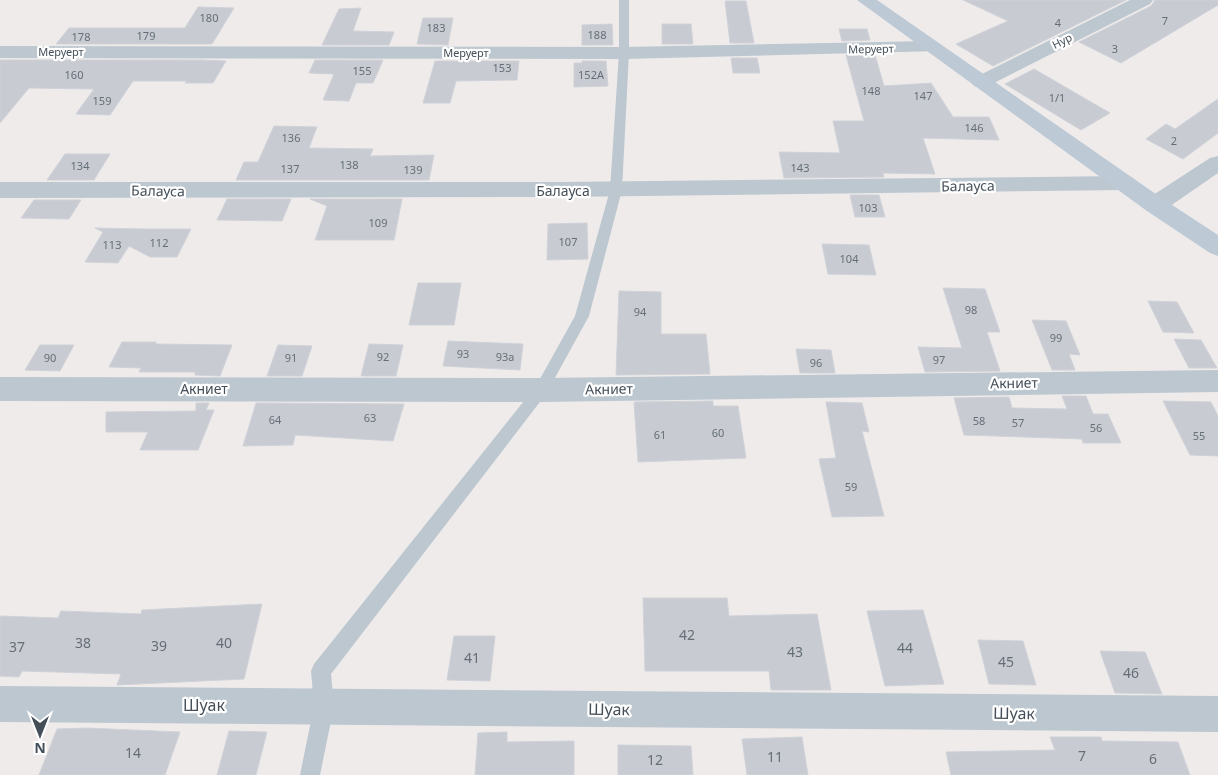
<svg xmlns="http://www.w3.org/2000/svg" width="1218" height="775" viewBox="0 0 1218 775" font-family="'Noto Sans',sans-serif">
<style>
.building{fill:#c8cbd1;stroke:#cfd2d8}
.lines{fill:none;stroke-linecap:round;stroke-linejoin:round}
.lane{fill:#bcc7cf;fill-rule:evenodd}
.street{fill:#bcc7cf;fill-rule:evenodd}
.secondary{fill:#bdc9d5;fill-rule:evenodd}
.labels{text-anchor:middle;stroke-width:4.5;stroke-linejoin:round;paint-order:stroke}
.number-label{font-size:11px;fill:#656e77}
.far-street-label{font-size:11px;fill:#444f59;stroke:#fff}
.street-label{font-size:14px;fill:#444f59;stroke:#fff}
.near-number-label{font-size:14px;fill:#656e77}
.near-street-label{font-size:16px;fill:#444f59;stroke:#fff}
</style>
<rect width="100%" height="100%" fill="#efebeb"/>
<g class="building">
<polygon points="963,0 1126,0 993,66 956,44 1008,21"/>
<polygon points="1155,0 1218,0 1218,5 1121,63 1079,42 1151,6"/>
<polygon points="725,1 746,1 754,43 730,43"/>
<polygon points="198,7 234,8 212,44 56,44 69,28 185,28"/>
<polygon points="361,8 353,31 394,32 389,45 322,45 339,9"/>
<polygon points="423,18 453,18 448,45 417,44"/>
<polygon points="612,24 613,45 582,45 582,25"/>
<polygon points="662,24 691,24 693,44 662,44"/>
<polygon points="839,29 867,29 870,40 842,41"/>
<polygon points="846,55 875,55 884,86 931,83 953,117 989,117 999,140 923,138 935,174 883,173 884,177 784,178 779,152 840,153 833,121 864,121"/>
<polygon points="731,58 757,58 760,73 733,73"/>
<polygon points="0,60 202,60 226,61 213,83 185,83 187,81 133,81 110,115 76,114 94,89 29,88 0,123"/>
<polygon points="315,60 383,60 373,83 356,83 349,101 323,100 334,74 309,73"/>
<polygon points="435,61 519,61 517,80 456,81 450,103 423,103"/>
<polygon points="582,61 606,61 608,86 574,87 574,63 582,63"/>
<polygon points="1034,69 1110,113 1081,130 1005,84"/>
<polygon points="1218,99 1218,133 1183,159 1146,139 1166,124 1175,129"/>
<polygon points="274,126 317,127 309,148 373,149 370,156 434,155 429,180 236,180 244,162 258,162"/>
<polygon points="65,154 110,154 94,180 47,180"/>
<polygon points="850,195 879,195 885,217 855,217"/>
<polygon points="227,199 291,199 282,221 217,220"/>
<polygon points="310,199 402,199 394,240 315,240 327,206"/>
<polygon points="34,200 81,200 69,219 21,218"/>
<polygon points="587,223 588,259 547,260 548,224"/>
<polygon points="95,228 142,229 191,229 177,257 150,257 129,246 118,263 85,262 103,232"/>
<polygon points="822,244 869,245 876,275 828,274"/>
<polygon points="418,283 461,283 454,325 409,325"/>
<polygon points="943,288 985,289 1000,332 987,332 1000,371 925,372 918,347 962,348"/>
<polygon points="619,291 661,292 661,334 706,334 710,374 616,375"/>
<polygon points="1148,301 1177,302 1194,333 1163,332"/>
<polygon points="1032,320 1066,321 1080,355 1069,354 1075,370 1052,370"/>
<polygon points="1174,339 1201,340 1217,368 1189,368"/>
<polygon points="448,341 523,344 520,370 443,366"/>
<polygon points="122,342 156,342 156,344 232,345 220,376 195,375 195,372 139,372 141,368 109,367"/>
<polygon points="369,344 403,345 396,376 361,376"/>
<polygon points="40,345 74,345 60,371 25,370"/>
<polygon points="278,345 312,346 302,376 267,376"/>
<polygon points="796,349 831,350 835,373 800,373"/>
<polygon points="1062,396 1086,396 1093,414 1108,414 1121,443 1083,443 1082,439 964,435 954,398 1009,397 1012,408 1067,409"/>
<polygon points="713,401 713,406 738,406 746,458 638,462 634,402"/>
<polygon points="1163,401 1211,402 1218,416 1218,456 1190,455"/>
<polygon points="826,402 862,403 869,432 862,431 884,516 832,517 819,459 836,458"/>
<polygon points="196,403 209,403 206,410 214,410 198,450 140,450 148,432 106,432 106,412 196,411"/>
<polygon points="256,403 404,404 393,441 295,435 293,445 243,446"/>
<polygon points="643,598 727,598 729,616 817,614 831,690 771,690 769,671 645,671"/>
<polygon points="262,604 244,679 117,685 121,674 22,671 19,677 0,676 0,616 58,618 61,611 141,614 142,610"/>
<polygon points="923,610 944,684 885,686 867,611"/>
<polygon points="454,636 495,636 490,681 447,680"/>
<polygon points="978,640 1023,641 1036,685 989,684"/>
<polygon points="1100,651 1145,652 1162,694 1115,693"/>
<polygon points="86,728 180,732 165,775 39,775 57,729"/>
<polygon points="229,731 267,732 256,775 217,775"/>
<polygon points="507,732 507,742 574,741 574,775 475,775 478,733"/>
<polygon points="802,737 808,775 747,775 742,739"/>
<polygon points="1050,737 1101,737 1102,741 1178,742 1190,775 951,775 946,752 1055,750"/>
<polygon points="618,745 691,746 693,775 618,775"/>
</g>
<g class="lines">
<polygon class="lane" points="619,0 629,0 629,53 622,190 589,316 546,394 331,674 334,706 320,775 300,775 314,706 311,671 314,664 536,386 575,316 610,190 619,53"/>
<g class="street">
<polygon points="1130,0 1153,0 1150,4 988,86 981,88 974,86 971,82 974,78"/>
<polygon points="932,41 939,43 941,47 939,51 624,59 0,58 0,46 624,47"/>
<polygon points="1218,156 1218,173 1163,211 1155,213 1147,211 1144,205 1147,199 1210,158"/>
<polygon points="1125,176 1133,178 1136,183 1133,188 1125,190 562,197 0,198 0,182 562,182"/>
<polygon points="1218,370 1218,392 541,402 0,401 0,377 541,378"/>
<polygon points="0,686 1218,696 1218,732 0,722"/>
</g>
<polygon class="secondary" points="857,0 877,0 1163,199 1218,235 1218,256 1210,253 1147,211"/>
</g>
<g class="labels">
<g class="number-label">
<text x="209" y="22">180</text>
<text x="1165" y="25">7</text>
<text x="1058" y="27">4</text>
<text x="436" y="32">183</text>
<text x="597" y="39">188</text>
<text x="146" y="40">179</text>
<text x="81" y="41">178</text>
<text x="1115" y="53">3</text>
<text x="502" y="72">153</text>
<text x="362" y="75">155</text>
<text x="74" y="79">160</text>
<text x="591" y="79">152А</text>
<text x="871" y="95">148</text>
<text x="923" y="100">147</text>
<text x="1057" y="102">1/1</text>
<text x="102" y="105">159</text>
<text x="974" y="132">146</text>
<text x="291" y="142">136</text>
<text x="1174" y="145">2</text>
<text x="349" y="169">138</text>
<text x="80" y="170">134</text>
<text x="800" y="172">143</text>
<text x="290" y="173">137</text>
<text x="413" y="174">139</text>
<text x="868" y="212">103</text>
<text x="378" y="227">109</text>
<text x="568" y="246">107</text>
<text x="159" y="247">112</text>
<text x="112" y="249">113</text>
<text x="849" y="263">104</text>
<text x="971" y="314">98</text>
<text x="640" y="316">94</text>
<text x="1056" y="342">99</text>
<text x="463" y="358">93</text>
<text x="383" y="361">92</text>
<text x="505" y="361">93а</text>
<text x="50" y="362">90</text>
<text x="291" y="362">91</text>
<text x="939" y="364">97</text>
<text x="816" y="367">96</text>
<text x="370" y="422">63</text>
<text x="275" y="424">64</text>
<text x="979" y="425">58</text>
<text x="1018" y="427">57</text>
<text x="1096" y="432">56</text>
<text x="718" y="437">60</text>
<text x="660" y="439">61</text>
<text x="1199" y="440">55</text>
<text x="851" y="491">59</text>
</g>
<g class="far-street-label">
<text transform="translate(1062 41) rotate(-27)" y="4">Нур</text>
<text transform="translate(871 49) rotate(-1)" y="4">Меруерт</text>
<text x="61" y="56">Меруерт</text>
<text x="466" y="57">Меруерт</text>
</g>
<g class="street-label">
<text transform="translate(968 186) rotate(-1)" y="5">Балауса</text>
<text transform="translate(158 191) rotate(1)" y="5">Балауса</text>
<text x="563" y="196">Балауса</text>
<text transform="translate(1014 383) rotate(-1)" y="5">Акниет</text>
<text x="204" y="394">Акниет</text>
<text transform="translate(609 389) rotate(-1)" y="5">Акниет</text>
</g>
<g class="near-number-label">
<text x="687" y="640">42</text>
<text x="83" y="648">38</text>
<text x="224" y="648">40</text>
<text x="159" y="651">39</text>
<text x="17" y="652">37</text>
<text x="905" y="653">44</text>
<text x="795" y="657">43</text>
<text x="472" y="663">41</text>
<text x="1006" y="667">45</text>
<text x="1131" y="678">46</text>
<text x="133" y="758">14</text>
<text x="1082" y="761">7</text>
<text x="775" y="762">11</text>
<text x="1153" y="764">6</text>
<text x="655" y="765">12</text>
</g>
<g class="near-street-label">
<text x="204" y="711">Шуак</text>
<text transform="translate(609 709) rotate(1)" y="6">Шуак</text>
<text transform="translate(1014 713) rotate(1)" y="6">Шуак</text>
</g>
</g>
<g transform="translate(40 735) rotate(180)" stroke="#ffffff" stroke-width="4" paint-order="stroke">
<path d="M0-4L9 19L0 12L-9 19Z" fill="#444f59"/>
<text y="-8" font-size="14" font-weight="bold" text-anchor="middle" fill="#444f59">N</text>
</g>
</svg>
